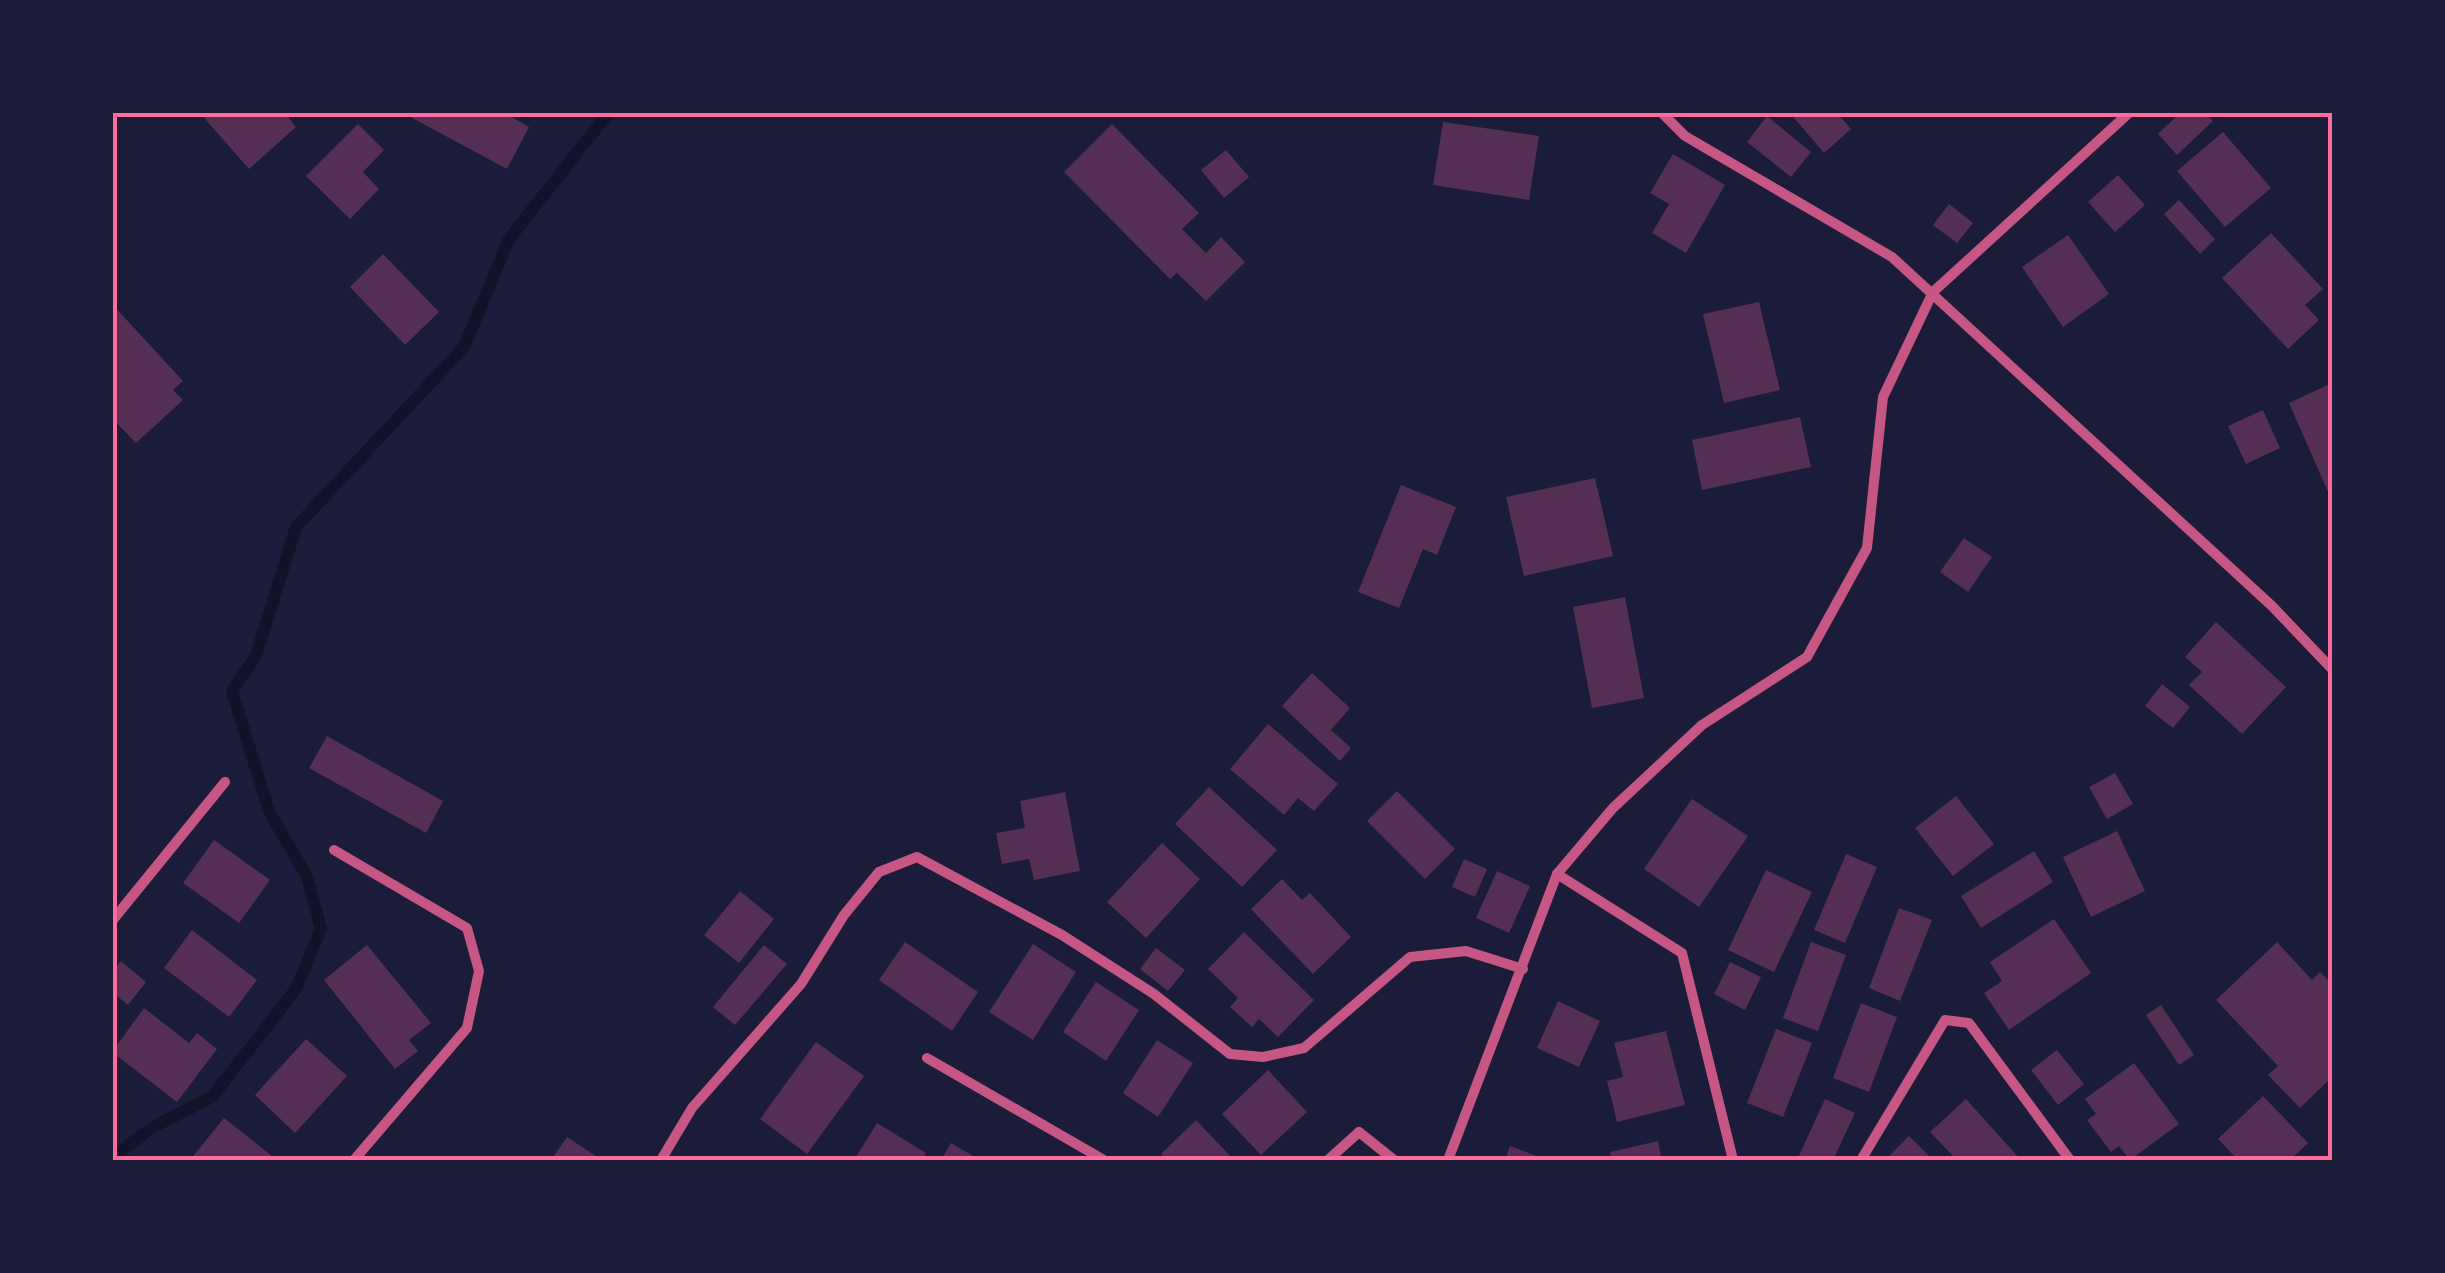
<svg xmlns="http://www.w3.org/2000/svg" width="2445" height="1273" viewBox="0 0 2445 1273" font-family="Karla,sans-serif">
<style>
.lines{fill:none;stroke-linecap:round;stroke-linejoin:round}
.stream{stroke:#12122b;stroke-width:12}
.building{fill:#542f53}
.minor{stroke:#c65784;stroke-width:10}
.neatline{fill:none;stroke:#ff6b9d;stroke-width:4}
</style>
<rect width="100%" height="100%" fill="#1b1b3a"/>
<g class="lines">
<polyline class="stream" points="112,1158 153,1127 212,1097 296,989 321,929 307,877 269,811 232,691 256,656 296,527 464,347 509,239 609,112"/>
</g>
<g class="building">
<polygon points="199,112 284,112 296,127 249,169"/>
<polygon points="401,112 503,112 529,127 507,169"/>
<polygon points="1789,112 1836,112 1851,129 1824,153"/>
<polygon points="2181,112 2204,112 2213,121 2177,155 2158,134"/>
<polygon points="1767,116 1811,152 1791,177 1747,142"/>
<polygon points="1443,122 1539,136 1529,200 1433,185"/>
<polygon points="358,124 384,150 363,172 379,189 350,219 306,176"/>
<polygon points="1112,124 1199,213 1182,229 1206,253 1221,237 1245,262 1206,301 1177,273 1170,279 1064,172"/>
<polygon points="2223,132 2271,188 2225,227 2177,171"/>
<polygon points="1226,150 1249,177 1224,198 1201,170"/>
<polygon points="1673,154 1725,185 1686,253 1652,233 1669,204 1650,193"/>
<polygon points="2118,175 2145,205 2115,232 2088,202"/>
<polygon points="2179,200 2215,239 2200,254 2164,214"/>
<polygon points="1949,204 1973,223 1957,243 1933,225"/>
<polygon points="2271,233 2323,289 2305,305 2319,320 2288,349 2222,278"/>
<polygon points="2068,235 2109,294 2063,327 2022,267"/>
<polygon points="383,254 439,312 405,345 350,287"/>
<polygon points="1759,302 1780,390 1724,403 1703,314"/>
<polygon points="112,304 183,381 173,390 183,400 136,443 112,418"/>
<polygon points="2332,383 2332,501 2289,403"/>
<polygon points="2263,410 2280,448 2246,464 2228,426"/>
<polygon points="1800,417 1811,467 1702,490 1692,440"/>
<polygon points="1595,478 1613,556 1524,576 1506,497"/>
<polygon points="1401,485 1456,507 1437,555 1423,549 1399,608 1358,592"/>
<polygon points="1964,538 1992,557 1968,592 1940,572"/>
<polygon points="1625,597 1644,698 1592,708 1573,607"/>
<polygon points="2216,622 2286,687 2242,734 2189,685 2202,672 2185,657"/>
<polygon points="1312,673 1350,708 1331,730 1351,748 1340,761 1282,706"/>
<polygon points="2162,684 2190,707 2173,728 2145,706"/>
<polygon points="1268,724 1338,784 1314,811 1298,798 1284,815 1230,769"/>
<polygon points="327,736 443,801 426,833 309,768"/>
<polygon points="2115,773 2133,804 2107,819 2089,787"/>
<polygon points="1209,787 1277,850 1242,887 1175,824"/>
<polygon points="1397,791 1455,849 1425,879 1367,821"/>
<polygon points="1065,792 1080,871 1034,880 1029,859 1002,864 996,833 1025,828 1020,801"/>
<polygon points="1956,796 1994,844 1953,876 1915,828"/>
<polygon points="1692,799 1748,836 1699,907 1644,869"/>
<polygon points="2117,831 2145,891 2091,917 2063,857"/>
<polygon points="214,840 270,880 239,923 183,883"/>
<polygon points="1162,843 1200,879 1146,938 1107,902"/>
<polygon points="2034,851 2053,882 1981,928 1961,896"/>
<polygon points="1846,854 1877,867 1845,943 1814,930"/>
<polygon points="1464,859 1487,869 1475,897 1452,887"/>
<polygon points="1766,870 1812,892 1774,972 1728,950"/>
<polygon points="1497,871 1530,886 1509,933 1476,918"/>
<polygon points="1282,879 1302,900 1310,893 1351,937 1313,974 1251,909"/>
<polygon points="740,891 774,919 739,963 704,935"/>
<polygon points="1899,908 1932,920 1900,1001 1869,988"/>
<polygon points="2054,919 2091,973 2009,1030 1984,993 2002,981 1990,962"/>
<polygon points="192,930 257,980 229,1017 164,968"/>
<polygon points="1244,932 1314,1000 1278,1037 1259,1019 1252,1027 1230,1007 1238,998 1208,969"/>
<polygon points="905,942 978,992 952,1031 879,980"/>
<polygon points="1811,942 1846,955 1818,1031 1783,1018"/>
<polygon points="2277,942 2312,980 2320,972 2332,984 2332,1077 2300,1108 2268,1075 2278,1066 2216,1000"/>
<polygon points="1033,944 1076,972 1033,1040 989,1012"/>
<polygon points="367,945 431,1023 409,1040 418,1051 395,1069 324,980"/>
<polygon points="764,945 787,964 735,1025 713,1007"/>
<polygon points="1156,948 1185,970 1168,991 1140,969"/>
<polygon points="121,961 146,982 128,1005 112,992 112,971"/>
<polygon points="1730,962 1761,977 1745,1010 1714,994"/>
<polygon points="1096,982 1139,1010 1106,1061 1063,1032"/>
<polygon points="1558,1001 1600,1021 1579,1067 1537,1048"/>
<polygon points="1861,1003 1897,1017 1869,1092 1833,1078"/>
<polygon points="2161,1005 2194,1055 2179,1065 2146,1015"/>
<polygon points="144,1008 189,1043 197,1033 217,1049 177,1102 112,1052"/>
<polygon points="1776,1029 1812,1043 1783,1117 1747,1103"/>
<polygon points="1666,1031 1685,1105 1617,1122 1607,1081 1623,1077 1614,1043"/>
<polygon points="306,1039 347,1076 295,1133 255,1095"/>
<polygon points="1157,1040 1193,1063 1158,1117 1123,1093"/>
<polygon points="816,1042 864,1076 807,1154 760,1119"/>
<polygon points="2057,1050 2084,1084 2058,1105 2031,1070"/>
<polygon points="2134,1063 2179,1124 2130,1160 2119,1146 2111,1152 2087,1120 2096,1114 2085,1099"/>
<polygon points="1268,1070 1307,1112 1261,1155 1222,1114"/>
<polygon points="2263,1096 2308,1143 2290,1160 2238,1160 2218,1139"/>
<polygon points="1825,1099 1855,1113 1833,1160 1797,1160"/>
<polygon points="1966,1099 2021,1160 1957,1160 1930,1132"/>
<polygon points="224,1118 277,1160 190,1160"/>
<polygon points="1196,1120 1234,1160 1167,1160 1161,1154"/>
<polygon points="877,1123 926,1153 921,1160 854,1160"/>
<polygon points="1909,1136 1933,1160 1885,1160"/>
<polygon points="567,1137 602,1160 551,1160"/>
<polygon points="1658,1141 1662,1160 1612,1160 1610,1152"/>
<polygon points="951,1143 980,1160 941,1160"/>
<polygon points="1510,1146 1547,1160 1505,1160"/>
</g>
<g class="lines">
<g class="minor">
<polyline points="1661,112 1685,136 1892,257 2272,606 2332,669"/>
<polyline points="334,850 467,928 479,971 467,1028 354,1160"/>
<polyline points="1557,874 1682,953 1733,1160"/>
<polyline points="112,921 225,782"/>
<polyline points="927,1058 1104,1160"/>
<polyline points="661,1160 692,1108 801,984 844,915 879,872 917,857 1062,935 1154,994 1230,1054 1263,1057 1304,1048 1410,957 1466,951 1523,969"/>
<polyline points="1328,1160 1359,1132 1394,1160"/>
<polyline points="1448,1160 1557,874 1613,808 1702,725 1807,657 1867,548 1883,397 1933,292 2130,112"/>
<polyline points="1861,1160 1945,1020 1969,1023 2070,1160"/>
</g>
</g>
<rect width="2445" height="1273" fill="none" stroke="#1b1b3a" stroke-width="230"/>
<rect x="115" y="115" width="2215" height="1043" class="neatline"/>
</svg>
